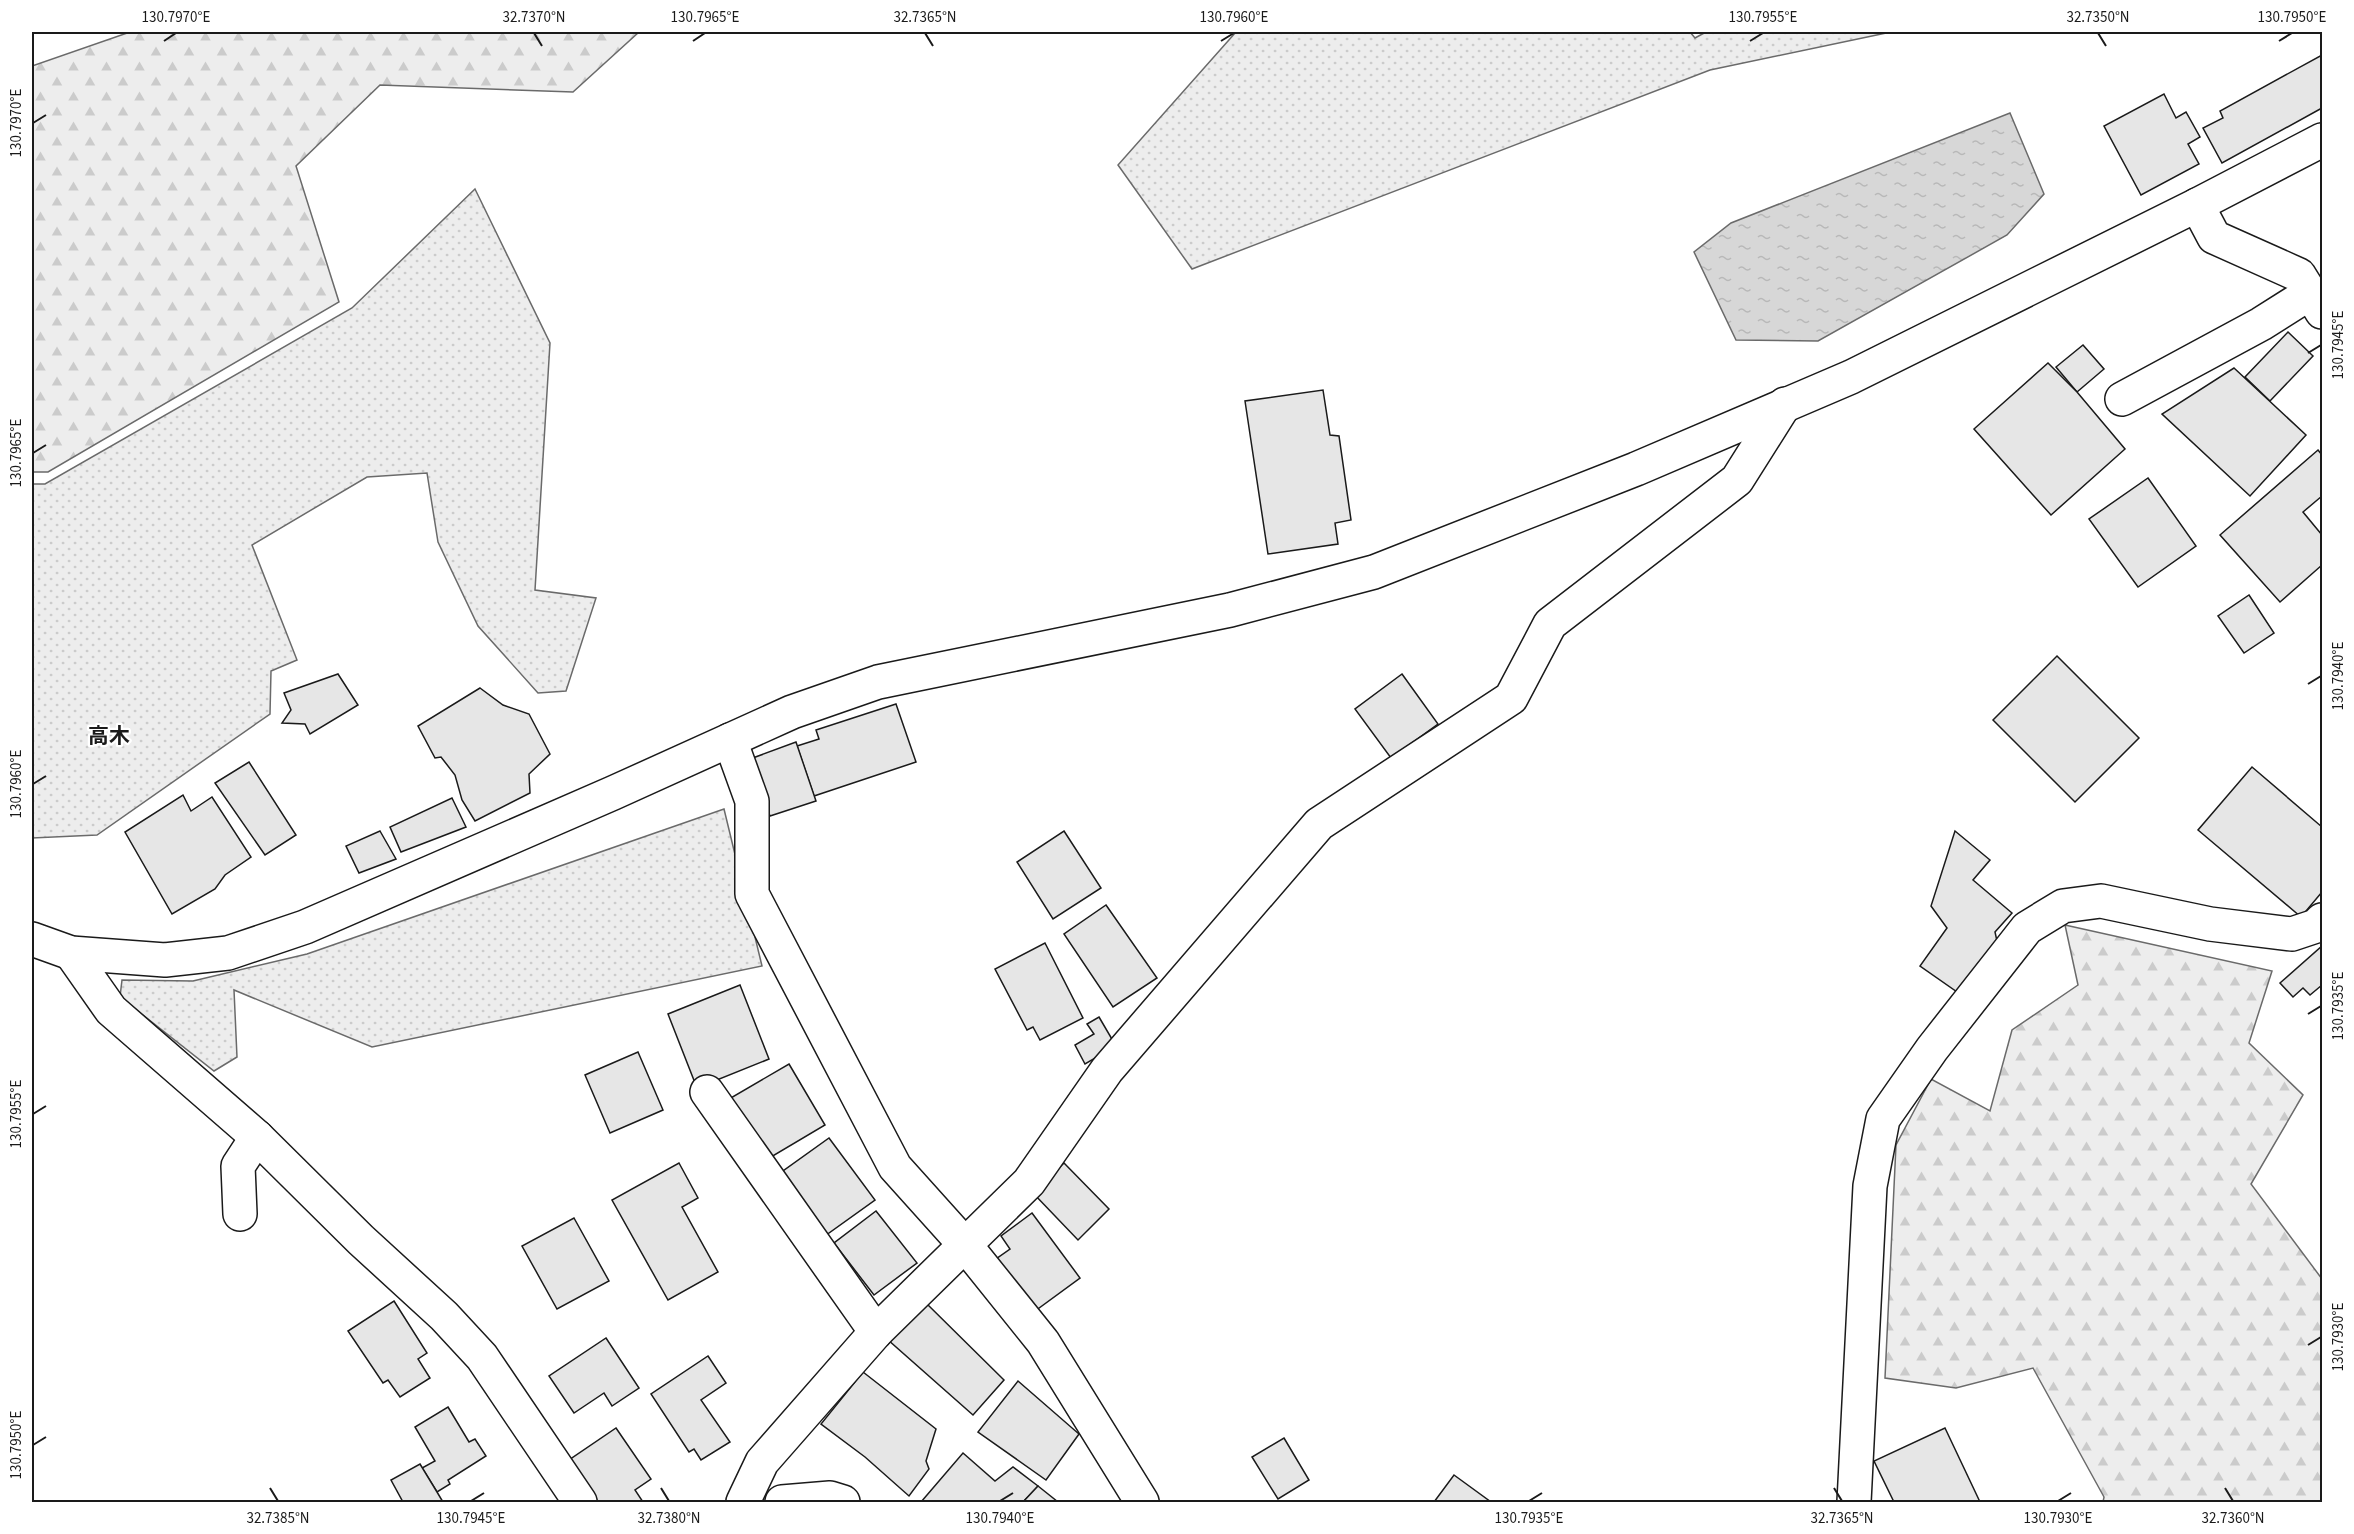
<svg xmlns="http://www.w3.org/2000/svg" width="2354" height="1534" viewBox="0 0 2354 1534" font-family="'Source Sans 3','Noto Sans JP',sans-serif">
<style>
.grass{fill:url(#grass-dots);stroke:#6a6a6a;stroke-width:1.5}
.forest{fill:url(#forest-firs);stroke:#6a6a6a;stroke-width:1.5}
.water{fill:url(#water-ripples);stroke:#6a6a6a;stroke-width:1.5}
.building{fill:#e6e6e6;stroke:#1a1a1a;stroke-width:1.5}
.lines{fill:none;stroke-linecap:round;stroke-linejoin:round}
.street-casing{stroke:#1a1a1a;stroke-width:36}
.street{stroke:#fff;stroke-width:33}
.ticks{fill:none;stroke:#1a1a1a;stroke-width:2}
.labels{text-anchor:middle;stroke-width:4.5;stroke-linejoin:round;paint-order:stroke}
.quarter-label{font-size:21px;font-weight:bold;fill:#1a1a1a;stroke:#fff}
.neatline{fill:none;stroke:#1a1a1a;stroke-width:2}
.ticks-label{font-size:15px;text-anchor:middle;fill:#1a1a1a}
</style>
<defs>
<pattern id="grass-dots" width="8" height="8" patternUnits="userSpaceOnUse" patternTransform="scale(1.5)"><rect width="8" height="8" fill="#ededed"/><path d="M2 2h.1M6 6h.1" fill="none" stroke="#cbcbcb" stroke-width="1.8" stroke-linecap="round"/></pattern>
<pattern id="forest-firs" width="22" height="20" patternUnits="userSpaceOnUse" patternTransform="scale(1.5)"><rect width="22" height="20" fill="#ededed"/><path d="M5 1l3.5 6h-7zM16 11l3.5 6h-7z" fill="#cbcbcb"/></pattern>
<pattern id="water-ripples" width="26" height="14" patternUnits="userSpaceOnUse" patternTransform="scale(1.5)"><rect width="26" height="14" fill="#d7d7d7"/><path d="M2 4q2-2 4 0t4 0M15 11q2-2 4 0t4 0" fill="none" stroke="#b8b8b8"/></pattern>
</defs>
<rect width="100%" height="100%" fill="#fff"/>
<g class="grass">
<polygon points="1236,32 1690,32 1695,38 1706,32 1891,32 1710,70 1192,269 1118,165"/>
<polygon points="475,189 550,343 535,590 596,598 566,691 538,693 478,626 438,542 427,473 367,477 252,545 297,660 271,671 270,714 97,835 32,838 32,484 45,484 352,308"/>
<polygon points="724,809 762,966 372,1047 234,990 237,1057 214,1071 120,997 122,980 193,981 307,954"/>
</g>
<g class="forest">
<polygon points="130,32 639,32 573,92 380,85 296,166 339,302 48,472 32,472 32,66"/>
<polygon points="2065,925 2272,971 2249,1043 2303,1095 2251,1184 2322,1279 2322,1502 2103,1502 2104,1497 2033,1368 1956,1388 1885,1378 1896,1145 1931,1079 1990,1111 2012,1030 2078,985"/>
</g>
<polygon class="water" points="2010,113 2044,194 2007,235 1818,341 1736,340 1694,252 1731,223"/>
<g class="building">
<polygon points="2322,55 2322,108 2222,163 2203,128 2223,118 2220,111"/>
<polygon points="2164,94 2176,118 2186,112 2200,137 2188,144 2199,164 2141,195 2104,126"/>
<polygon points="2288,332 2313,356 2270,401 2245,377"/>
<polygon points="2083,345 2104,369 2077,392 2056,367"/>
<polygon points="2048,363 2077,392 2125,449 2051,515 1974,429"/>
<polygon points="2234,368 2306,435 2250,496 2162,414"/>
<polygon points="1323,390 1330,435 1339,436 1351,520 1335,523 1338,544 1268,554 1245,401"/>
<polygon points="2318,450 2322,455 2322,496 2303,512 2322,535 2322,565 2280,602 2220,535"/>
<polygon points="2148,478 2196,546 2138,587 2089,519"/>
<polygon points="2249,595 2274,633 2244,653 2218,616"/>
<polygon points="2057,656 2139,738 2075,802 1993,720"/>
<polygon points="338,674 358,705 310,734 305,724 282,723 291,710 284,693"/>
<polygon points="1402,674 1438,724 1391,758 1355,709"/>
<polygon points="480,688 503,705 529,714 550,754 529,774 530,793 475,821 462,800 455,775 441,757 435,758 418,726"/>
<polygon points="896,704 916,762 814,796 797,746 819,739 816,730"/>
<polygon points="796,742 816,801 770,816 750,759"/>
<polygon points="249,762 296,835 265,855 215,783"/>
<polygon points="2252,767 2322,827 2322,892 2301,917 2198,830"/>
<polygon points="183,795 191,811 212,797 251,857 225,875 215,889 172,914 125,832"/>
<polygon points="452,798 466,827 401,852 390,827"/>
<polygon points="380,831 396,859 359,873 346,846"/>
<polygon points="1064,831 1101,888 1053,919 1017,862"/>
<polygon points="1955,831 1990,860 1973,880 2012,913 1995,932 1997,941 1960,994 1920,966 1947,928 1931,906"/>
<polygon points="1106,905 1157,978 1113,1007 1064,934"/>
<polygon points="1045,943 1083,1018 1040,1040 1033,1027 1027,1030 995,969"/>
<polygon points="2322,946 2322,985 2310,995 2303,988 2293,997 2280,983"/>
<polygon points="740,985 769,1059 697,1088 668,1014"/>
<polygon points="1099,1017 1116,1046 1085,1064 1075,1045 1094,1034 1087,1024"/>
<polygon points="638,1052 663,1110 610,1133 585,1075"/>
<polygon points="789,1064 825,1125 766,1160 729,1099"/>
<polygon points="829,1138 875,1200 822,1238 776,1176"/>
<polygon points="679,1163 698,1198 682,1207 718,1272 668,1300 612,1200"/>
<polygon points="1064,1163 1109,1209 1078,1240 1033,1193"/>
<polygon points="876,1211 917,1263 874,1295 834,1243"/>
<polygon points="1032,1213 1080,1278 1035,1311 996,1259 1010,1249 1001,1236"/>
<polygon points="574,1218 609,1281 557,1309 522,1246"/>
<polygon points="394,1301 427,1353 418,1359 430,1378 400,1397 388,1380 383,1383 348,1331"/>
<polygon points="927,1304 1004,1380 973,1415 887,1339"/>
<polygon points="606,1338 639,1388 612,1406 604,1393 574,1413 549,1376"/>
<polygon points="708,1356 726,1383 701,1400 730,1442 701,1460 694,1449 689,1452 651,1394"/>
<polygon points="863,1372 936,1429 926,1461 929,1469 909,1496 865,1457 821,1424"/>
<polygon points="1018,1381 1079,1434 1046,1480 978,1432"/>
<polygon points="448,1407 469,1442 475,1439 486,1456 448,1480 450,1484 437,1492 422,1468 435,1461 415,1427"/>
<polygon points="616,1428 651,1479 635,1490 643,1502 598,1502 569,1460"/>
<polygon points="1945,1428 1980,1502 1894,1502 1874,1461"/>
<polygon points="1284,1438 1309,1480 1278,1499 1252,1457"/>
<polygon points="963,1453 995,1481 1013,1467 1038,1486 1023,1502 921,1502"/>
<polygon points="420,1464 437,1492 443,1502 403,1502 391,1480"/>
<polygon points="1454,1475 1491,1502 1434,1502"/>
<polygon points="1038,1486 1058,1502 1023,1502"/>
</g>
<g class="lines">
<g class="street-casing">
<g id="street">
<polyline points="2197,205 2214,237 2299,275 2322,312"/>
<polyline points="2122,399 2261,324 2310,293"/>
<polyline points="730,740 752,801 752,894 895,1167 966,1246 1043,1342 1142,1502"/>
<polyline points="32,939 71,953 165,960 228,953 305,927 613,793 792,712 878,682 1230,610 1374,572 1636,469 1851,377 2197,205 2322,140"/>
<polyline points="71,953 111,1010 257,1137 361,1240 444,1316 482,1357 580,1502"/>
<polyline points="707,1092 876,1332"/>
<polyline points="240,1214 238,1166 257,1137"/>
<polyline points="743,1502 762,1462 876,1332 1029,1182 1107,1070 1319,824 1511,698 1550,624 1737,480 1785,404"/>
<polyline points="782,1502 830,1498 843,1502"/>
<polyline points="1854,1502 1870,1186 1883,1119 1932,1049 2027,928 2063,906 2101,901 2210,924 2292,934 2316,926 2322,920"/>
</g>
</g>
<use href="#street" class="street"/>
</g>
<path class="ticks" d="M534,33L542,46M925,33L933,46M2098,33L2106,46M164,41L176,33M693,41L705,33M1221,41L1234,33M1750,41L1763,33M2279,41L2292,33M33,123L46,115M2308,353L2321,345M33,453L46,445M2308,684L2321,676M33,784L46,776M2308,1014L2321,1006M33,1114L46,1106M2308,1345L2321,1337M33,1445L46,1437M270,1488L278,1501M661,1488L669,1501M1834,1488L1842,1501M2225,1488L2233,1501M471,1501L484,1493M1000,1501L1013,1493M1529,1501L1542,1493M2058,1501L2071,1493"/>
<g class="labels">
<g class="quarter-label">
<text x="109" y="743">高木</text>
</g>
</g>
<rect width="2354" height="1534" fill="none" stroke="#ffffff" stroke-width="66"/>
<rect x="33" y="33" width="2288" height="1468" class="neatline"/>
<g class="ticks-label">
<text x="176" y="22">130.7970°E</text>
<text x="534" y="22">32.7370°N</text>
<text x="705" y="22">130.7965°E</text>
<text x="925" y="22">32.7365°N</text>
<text x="1234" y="22">130.7960°E</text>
<text x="1763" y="22">130.7955°E</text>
<text x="2098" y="22">32.7350°N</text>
<text x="2292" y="22">130.7950°E</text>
<text transform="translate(16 123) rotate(-90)" y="5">130.7970°E</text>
<text transform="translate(2338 345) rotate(-90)" y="5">130.7945°E</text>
<text transform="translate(16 453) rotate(-90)" y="5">130.7965°E</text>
<text transform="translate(2338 676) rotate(-90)" y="5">130.7940°E</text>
<text transform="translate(16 784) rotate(-90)" y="5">130.7960°E</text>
<text transform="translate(2338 1006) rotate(-90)" y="5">130.7935°E</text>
<text transform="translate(16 1114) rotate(-90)" y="5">130.7955°E</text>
<text transform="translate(2338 1337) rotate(-90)" y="5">130.7930°E</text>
<text transform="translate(16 1445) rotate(-90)" y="5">130.7950°E</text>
<text x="278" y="1523">32.7385°N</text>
<text x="471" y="1523">130.7945°E</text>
<text x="669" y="1523">32.7380°N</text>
<text x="1000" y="1523">130.7940°E</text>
<text x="1529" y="1523">130.7935°E</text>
<text x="1842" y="1523">32.7365°N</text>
<text x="2058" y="1523">130.7930°E</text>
<text x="2233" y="1523">32.7360°N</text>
</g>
</svg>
